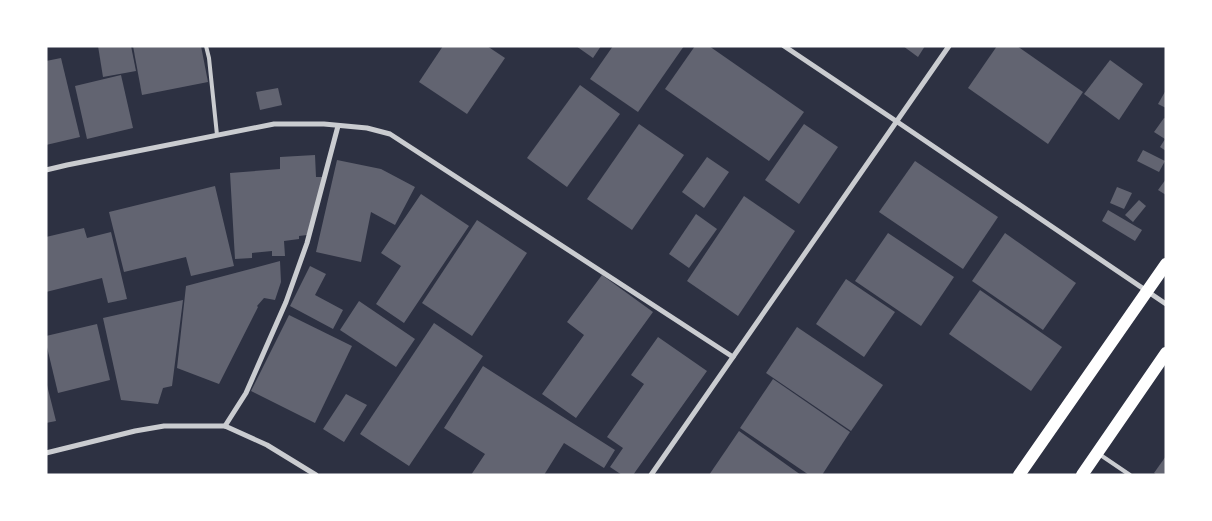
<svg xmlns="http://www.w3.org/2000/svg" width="1212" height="521" viewBox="0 0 1212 521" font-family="Spectral,serif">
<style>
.building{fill:#626471}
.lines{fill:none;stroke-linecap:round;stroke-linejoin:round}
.service{stroke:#caccd0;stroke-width:4}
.minor{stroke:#caccd0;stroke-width:5}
.primary{stroke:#fff;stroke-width:12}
</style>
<rect width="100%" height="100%" fill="#2d3142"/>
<g class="building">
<polygon points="98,46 131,46 136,71 103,77"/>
<polygon points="133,46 201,46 208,82 142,95"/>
<polygon points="443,46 487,46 505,58 467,114 419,82"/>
<polygon points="576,46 601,46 593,58"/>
<polygon points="613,46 684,46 638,112 590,79"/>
<polygon points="695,46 709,46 804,112 769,161 665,89"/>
<polygon points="903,46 925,46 918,57"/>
<polygon points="997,46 1017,46 1083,92 1048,144 968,88"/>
<polygon points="61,58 80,137 46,145 46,61"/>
<polygon points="1110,60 1143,84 1119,120 1084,94"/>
<polygon points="121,75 133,128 87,139 75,86"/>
<polygon points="580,85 620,114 567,187 527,158"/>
<polygon points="278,88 282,105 260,110 256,92"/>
<polygon points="1166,90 1166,108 1158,104"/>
<polygon points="1164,118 1166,119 1166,151 1160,147 1165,139 1154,132"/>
<polygon points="639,124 684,155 632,230 587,199"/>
<polygon points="804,124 838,147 799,204 765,180"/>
<polygon points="1143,150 1165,161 1159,172 1137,161"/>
<polygon points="315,155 316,177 323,177 307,235 299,236 299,239 284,241 285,256 272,256 272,251 252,253 252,258 235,259 230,173 280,169 280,157"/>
<polygon points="707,157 729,172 704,208 682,192"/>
<polygon points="337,160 381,169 415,187 395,225 371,212 361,262 316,252"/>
<polygon points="915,161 998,217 963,269 879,212"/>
<polygon points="1166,179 1166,195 1158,190"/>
<polygon points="215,186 234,266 191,276 186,257 124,272 109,212"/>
<polygon points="1117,187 1132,193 1124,209 1110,203"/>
<polygon points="421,194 469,226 404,323 376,304 401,266 381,253"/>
<polygon points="744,196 795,231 738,316 687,281"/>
<polygon points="1139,200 1146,206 1133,222 1125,215"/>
<polygon points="1108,210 1142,230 1135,241 1102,221"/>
<polygon points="696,214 717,229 689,268 669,254"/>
<polygon points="477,220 527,253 472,336 422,303"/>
<polygon points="84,228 87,238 111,232 127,299 108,303 102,278 46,292 46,237"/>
<polygon points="888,233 954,277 921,326 855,281"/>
<polygon points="1005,233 1076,283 1043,330 972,281"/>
<polygon points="280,261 281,282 275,300 264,298 257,306 258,307 219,384 177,368 186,286"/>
<polygon points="310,266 326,274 315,295 343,310 333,329 290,306"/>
<polygon points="602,275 653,312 576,418 542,394 584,335 567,322"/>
<polygon points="846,279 895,312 864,357 816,324"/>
<polygon points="980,290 1062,347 1031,391 949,334"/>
<polygon points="183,300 172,386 163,388 158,404 121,400 103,318"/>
<polygon points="359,301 415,339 396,367 340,330"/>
<polygon points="289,315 352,346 315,423 251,391"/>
<polygon points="434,323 483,356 409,466 360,434"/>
<polygon points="97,324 110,380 58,393 46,343 46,336"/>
<polygon points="797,327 883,385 851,431 766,373"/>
<polygon points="658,337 707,371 633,475 622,475 610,467 623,448 607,437 644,384 631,375"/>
<polygon points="483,366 615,450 604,468 564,443 544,475 471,475 485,454 444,428"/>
<polygon points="773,379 850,432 822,475 809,475 740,428"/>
<polygon points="46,381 56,421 46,423"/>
<polygon points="346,394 367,405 344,442 323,429"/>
<polygon points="739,431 801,475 709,475"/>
<polygon points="1166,456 1166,475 1157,475 1154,473"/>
</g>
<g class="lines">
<g class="service">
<polyline points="206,46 209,58 217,135"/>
<polyline points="1099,454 1130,475"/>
</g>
<g class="minor">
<polyline points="784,46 896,121 1166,304"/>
<polyline points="46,170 67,165 274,124 324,124 367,128 390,134 733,357"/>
<polyline points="225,426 246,393 286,302 307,243 338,126"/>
<polyline points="46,453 135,431 164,426 225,426 267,445 316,475"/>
<polyline points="651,475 949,46"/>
</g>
<g class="primary">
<polyline points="1019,475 1166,264"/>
<polyline points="1082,475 1166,353"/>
</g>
</g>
<rect width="1212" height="521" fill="none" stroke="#ffffff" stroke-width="95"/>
</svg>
